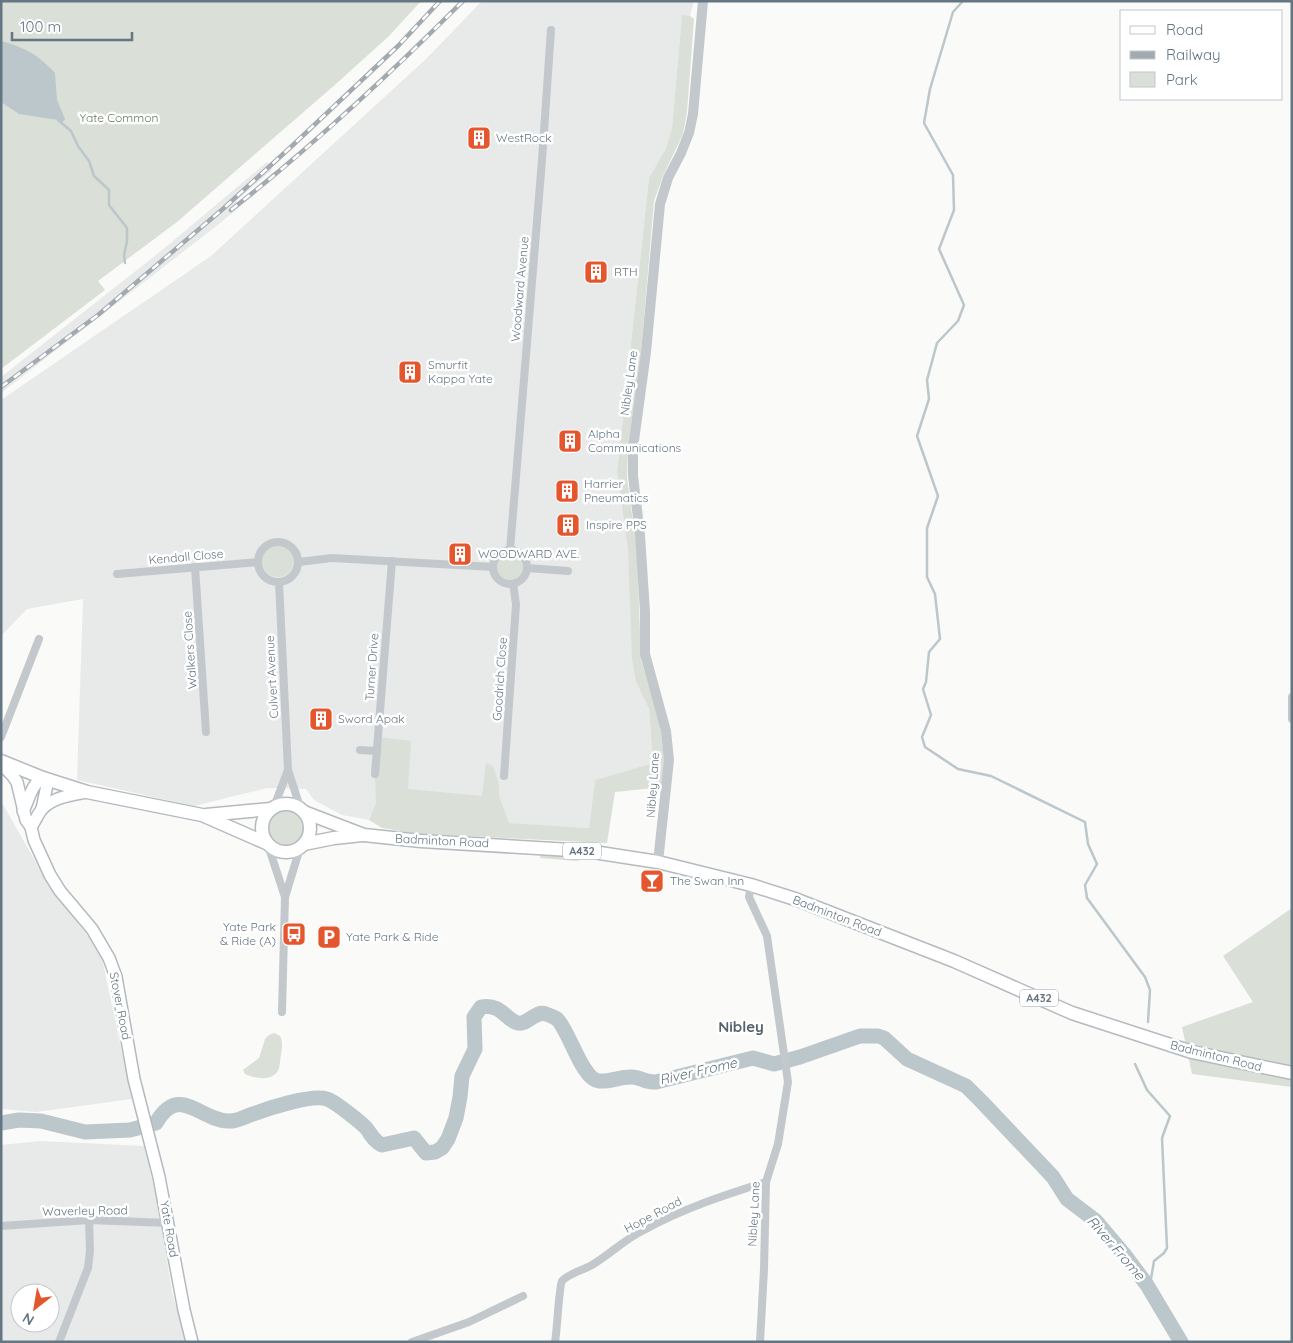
<svg xmlns="http://www.w3.org/2000/svg" width="1293" height="1343" viewBox="0 0 1293 1343" font-family="Quicksand,sans-serif">
<style>
.built{fill:#e8e9e9;fill-rule:evenodd}
.green{fill:#dadfd7}
.water{fill:#bbc7cb}
.lines{fill:none;stroke-linecap:round;stroke-linejoin:round}
.stream{stroke:#bbc7cb;stroke-width:2.5}
.river{stroke:#bbc7cb;stroke-width:15}
.secondary-casing{stroke:#b3babf;stroke-width:14}
.primary-casing{stroke:#b5babe;stroke-width:15}
.minor{stroke:#c3c8cc;stroke-width:8}
.tertiary{stroke:#c3c8cc;stroke-width:10}
.secondary{stroke:#fff;stroke-width:11}
.primary{stroke:#fff;stroke-width:12}
.rail-casing{stroke:#a2aab0;stroke-width:4.5}
.rail{stroke:#fff;stroke-width:2.5;stroke-dasharray:8;stroke-linecap:butt}
.labels{text-anchor:middle;stroke-width:5;stroke-linejoin:round;paint-order:stroke}
.shield{fill:#fff;stroke:#939fa8;stroke-width:1}
.shield-label{font-size:11px;font-weight:bold;fill:#657683}
.park-label{font-size:12px;fill:#687a64;stroke:#fff}
.poi-label{font-size:12px;fill:#657683;stroke:#fff;text-anchor:start}
.street-label{font-size:12px;fill:#657683;stroke:#fff}
.water-label{font-size:14px;font-style:italic;fill:#60757c;stroke:#fff}
.quarter-label{font-size:15px;font-weight:bold;fill:#57646e;stroke:#fff}
</style>
<rect width="100%" height="100%" fill="#fafaf8"/>
<g class="built">
<polygon points="482,1 694,1 690,16 682,16 672,128 666,148 649,178 617,472 628,550 636,682 649,709 653,763 595,780 589,828 370,815 369,820 342,815 314,800 306,789 267,788 194,806 77,780 83,599 27,609 1,636 1,400 211,256 426,59"/>
<polygon points="267,162 273,169 236,201 237,203 275,171 278,175 219,224 1,393 1,377 161,251"/>
<polygon points="1,801 50,887 90,939 102,959 132,1099 36,1112 1,1109"/>
<path d="M40,1141L144,1146L158,1205L172,1292L186,1342H1V1145ZM20,1293H50V1323H20Z"/>
</g>
<g class="green">
<polygon points="1,1 421,1 389,36 337,83 177,222 98,281 105,290 1,369"/>
<polygon points="682,15 690,16 694,19 687,112 683,134 663,176 654,201 641,353 628,448 627,478 637,550 641,660 660,725 666,769 663,787 615,792 607,843 420,834 382,828 369,820 376,803 375,774 378,737 411,741 408,789 482,796 486,763 493,766 499,784 499,796 509,823 589,828 595,780 653,763 649,709 636,682 632,658 628,550 617,472 649,178 666,148 672,128"/>
<circle cx="278" cy="561" r="16"/>
<circle cx="510" cy="567" r="13"/>
<circle cx="286" cy="828" r="18"/>
<polygon points="541,854 572,855 581,859 577,861 540,858"/>
<polygon points="1292,908 1292,1087 1192,1074 1182,1027 1253,1002 1223,956"/>
<path d="M274,1033L280,1036C283,1042 282,1048 281,1055C280,1059 280,1067 278,1071C271,1082 254,1078 245,1074L243,1070L259,1058L265,1039L269,1035Z"/>
</g>
<path class="water" d="M1,41C26,48 37,54 55,73L57,100L65,119L62,123L58,120L19,114L1,102Z"/>
<g class="lines">
<g class="stream">
<polyline points="963,1 953,12 930,89 924,123 953,175 954,210 939,249 964,305 958,321 937,343 927,380 929,399 917,436 938,496 927,528 927,577 935,594 940,639 929,652 926,682 923,689 931,715 922,737 925,747 958,769 991,776 1085,822 1088,844 1097,864 1085,885 1087,898 1145,977 1150,990 1148,1022"/>
<polyline points="58,120 71,131 78,146 89,161 94,176 109,190 109,205 127,228 127,241 124,255 125,263"/>
<polyline points="1135,1064 1147,1090 1170,1116 1162,1138 1167,1248 1164,1253 1154,1261 1151,1279 1147,1285"/>
</g>
<path class="river" d="M1,1123L19,1120L41,1121L85,1132L130,1130L156,1123C179,1083 199,1120 228,1121C236,1122 246,1116 253,1114C269,1108 312,1094 327,1099C334,1101 362,1123 367,1129C372,1136 374,1141 382,1145L414,1138L426,1153L435,1152L442,1148L448,1139L456,1118L460,1097L462,1076L475,1049L474,1017L481,1007C502,1003 506,1021 518,1023C528,1025 535,1010 546,1014C549,1015 554,1017 557,1019C569,1030 582,1080 599,1081C609,1082 620,1077 630,1077C640,1076 645,1083 656,1082L753,1058L774,1064L800,1057L860,1036H878L884,1038L907,1059L966,1086L982,1102L1053,1177L1067,1199L1096,1221L1124,1254L1147,1285L1181,1342"/>
<g class="secondary-casing">
<g id="secondary">
<polyline points="1,764 12,775 17,782 26,820 31,827 34,840 50,875 60,891 92,929 109,958 116,977 134,1079 159,1177 184,1310 192,1342"/>
<path d="M23,811C29,800 31,784 43,778L47,785L42,809"/>
<path d="M31,827C35,821 38,814 42,809C53,797 72,795 87,792"/>
</g>
</g>
<g class="primary-casing">
<g id="primary">
<polyline points="1,761 43,778 87,792 202,815 266,843"/>
<circle cx="286" cy="828" r="24"/>
<polyline points="304,812 364,835 421,841 587,851 658,862 751,885 795,899 954,961 1072,1013 1192,1052 1292,1073"/>
<polyline points="206,815 271,809"/>
<polyline points="304,844 334,838 362,835"/>
</g>
</g>
<g class="minor">
<circle cx="278" cy="562" r="20"/>
<circle cx="510" cy="567" r="17"/>
<polyline points="510,550 542,160 551,30"/>
<polyline points="299,562 332,558 493,567"/>
<polyline points="195,567 206,732"/>
<polyline points="527,568 568,571"/>
<polyline points="117,574 258,562"/>
<polyline points="279,582 288,770 301,810"/>
<polyline points="1292,697 1292,719"/>
<polyline points="1,737 39,639"/>
<polyline points="360,750 377,751"/>
<polyline points="375,774 392,561"/>
<polyline points="504,776 516,604 513,584"/>
<polyline points="274,807 288,770"/>
<polyline points="268,845 285,897"/>
<polyline points="751,885 749,897 767,936 788,1082 778,1144 766,1182 764,1269 760,1342"/>
<polyline points="282,1012 285,897 300,848"/>
<polyline points="1,1226 89,1220 168,1223"/>
<polyline points="59,1342 88,1268 90,1251 89,1220"/>
<polyline points="412,1342 469,1322 523,1296"/>
<path d="M555,1342C557,1332 559,1286 562,1281C568,1274 583,1270 592,1265C609,1255 624,1240 642,1231C682,1209 724,1195 766,1182"/>
</g>
<polyline class="tertiary" points="658,862 669,760 666,731 645,654 645,612 640,535 633,476 633,448 646,352 660,204 668,178 681,153 689,133 693,114 703,1"/>
<use href="#secondary" class="secondary"/>
<use href="#primary" class="primary"/>
<g class="rail-casing">
<g id="rail">
<path d="M231,210C313,146 389,75 463,1"/>
<polyline points="1,387 98,315 224,208 293,145 398,46 440,1"/>
</g>
</g>
<use href="#rail" class="rail"/>
</g>
<defs>
<g id="building-square" transform="scale(1.25)"><rect x="-9" y="-9" width="18" height="18" rx="4" fill="#e4572e" stroke="#fff"/><path d="M-4-6H4V6H1V3H-1V6H-4ZM-2.5-4.3h1.7v1.8h-1.7ZM.8-4.3h1.7v1.8H.8ZM-2.5-1h1.7V.8h-1.7ZM.8-1h1.7V.8H.8Z" fill="#fff"/></g>
<g id="bar-square" transform="scale(1.25)"><rect x="-9" y="-9" width="18" height="18" rx="4" fill="#e4572e" stroke="#fff"/><path d="M-6-5H6L.8 .8V4.5H3.5V6h-7V4.5H-.8V.8Z" fill="#fff"/></g>
<g id="bus-square" transform="scale(1.25)"><rect x="-9" y="-9" width="18" height="18" rx="4" fill="#e4572e" stroke="#fff"/><path d="M-5-6H5V4H4V6H2V4H-2V6H-4V4H-5ZM-3.5-4V0h7V-4ZM-3.5 1.2v1.5H-2V1.2ZM2 1.2v1.5H3.5V1.2Z" fill="#fff"/></g>
<g id="parking-square" transform="scale(1.25)"><rect x="-9" y="-9" width="18" height="18" rx="4" fill="#e4572e" stroke="#fff"/><path d="M-3.5-5.5H1a3.5 3.5 0 0 1 0 7H-1V5.5H-3.5ZM-1-3.4V-.6H.8a1.4 1.4 0 0 0 0-2.8Z" fill="#fff"/></g>
</defs>
<g fill-rule="evenodd">
<use href="#building-square" x="479" y="138"/>
<use href="#building-square" x="596" y="272"/>
<use href="#building-square" x="410" y="372"/>
<use href="#building-square" x="570" y="441"/>
<use href="#building-square" x="567" y="491"/>
<use href="#building-square" x="568" y="525"/>
<use href="#building-square" x="460" y="554"/>
<use href="#building-square" x="321" y="719"/>
<use href="#bar-square" x="652" y="881"/>
<use href="#bus-square" x="294" y="934"/>
<use href="#parking-square" x="329" y="937"/>
</g>
<g class="labels">
<g class="shield">
<rect x="563" y="842.5" width="38" height="17" rx="4"/>
<rect x="1020" y="989.5" width="38" height="17" rx="4"/>
</g>
<g class="shield-label">
<text x="582" y="855">A432</text>
<text x="1039" y="1002">A432</text>
</g>
<g class="park-label">
<text x="119" y="122">Yate Common</text>
</g>
<g class="poi-label">
<text x="496" y="142">WestRock</text>
<text x="614" y="276">RTH</text>
<text x="428" y="369">Smurfit<tspan x="428" dy="14">Kappa Yate</tspan></text>
<text x="588" y="438">Alpha<tspan x="588" dy="14">Communications</tspan></text>
<text x="584" y="488">Harrier<tspan x="584" dy="14">Pneumatics</tspan></text>
<text x="586" y="529">Inspire PPS</text>
<text x="478" y="558">WOODWARD AVE.</text>
<text x="338" y="723">Sword Apak</text>
<text x="670" y="885">The Swan Inn</text>
<text x="276" y="931" text-anchor="end">Yate Park<tspan x="276" dy="14">&amp; Ride (A)</tspan></text>
<text x="346" y="941">Yate Park &amp; Ride</text>
</g>
<g class="street-label">
<text transform="translate(520 289) rotate(-85)" y="4">Woodward Avenue</text>
<text transform="translate(629 383) rotate(-82)" y="4">Nibley Lane</text>
<text transform="translate(186 557) rotate(-5)" y="4">Kendall Close</text>
<text transform="translate(190 650) rotate(-94)" y="4">Walkers Close</text>
<text transform="translate(372 667) rotate(-86)" y="4">Turner Drive</text>
<text transform="translate(272 677) rotate(-93)" y="4">Culvert Avenue</text>
<text transform="translate(500 679) rotate(-86)" y="4">Goodrich Close</text>
<text transform="translate(653 785) rotate(-86)" y="4">Nibley Lane</text>
<text transform="translate(442 841) rotate(3)" y="4">Badminton Road</text>
<text transform="translate(837 916) rotate(21)" y="4">Badminton Road</text>
<text transform="translate(120 1006) rotate(79)" y="4">Stover Road</text>
<text transform="translate(1216 1056) rotate(14)" y="4">Badminton Road</text>
<text transform="translate(85 1211) rotate(-1)" y="4">Waverley Road</text>
<text transform="translate(754 1214) rotate(-87)" y="4">Nibley Lane</text>
<text transform="translate(653 1215) rotate(-28)" y="4">Hope Road</text>
<text transform="translate(169 1229) rotate(80)" y="4">Yate Road</text>
</g>
<g class="water-label">
<text transform="translate(698 1071) rotate(-13)" y="5">River Frome</text>
<text transform="translate(1116 1248) rotate(49)" y="5">River Frome</text>
</g>
<g class="quarter-label">
<text x="741" y="1032">Nibley</text>
</g>
</g>
<rect width="1293" height="1343" fill="none" stroke="#657683" stroke-width="5"/>
<rect x="1120" y="10" width="162" height="90" fill="#ffffff" stroke="#c1c8cd"/>
<rect x="1130" y="26" width="25" height="8" fill="#ffffff" stroke="#c1c8cd"/>
<text x="1166" y="35" font-size="15" fill="#657683">Road</text>
<rect x="1130" y="51" width="25" height="8" fill="#a2aab0" stroke="#c1c8cd"/>
<text x="1166" y="60" font-size="15" fill="#657683">Railway</text>
<rect x="1130" y="72" width="25" height="15" fill="#dadfd7" stroke="#c1c8cd"/>
<text x="1166" y="85" font-size="15" fill="#657683">Park</text>
<g transform="translate(35 1308) rotate(211)"><circle r="24" fill="#ffffff" stroke="#c1c8cd"/>
<path d="M0-4L9 19L0 12L-9 19Z" fill="#e4572e"/>
<text y="-8" font-size="14" font-weight="bold" text-anchor="middle" fill="#657683">N</text>
</g>
<path d="M12 32v8h120v-8" fill="none" stroke="#657683" stroke-width="2.5"/>
<text x="20" y="32" font-size="15" fill="#657683" stroke="#ffffff" stroke-width="4" paint-order="stroke">100 m</text>
</svg>
